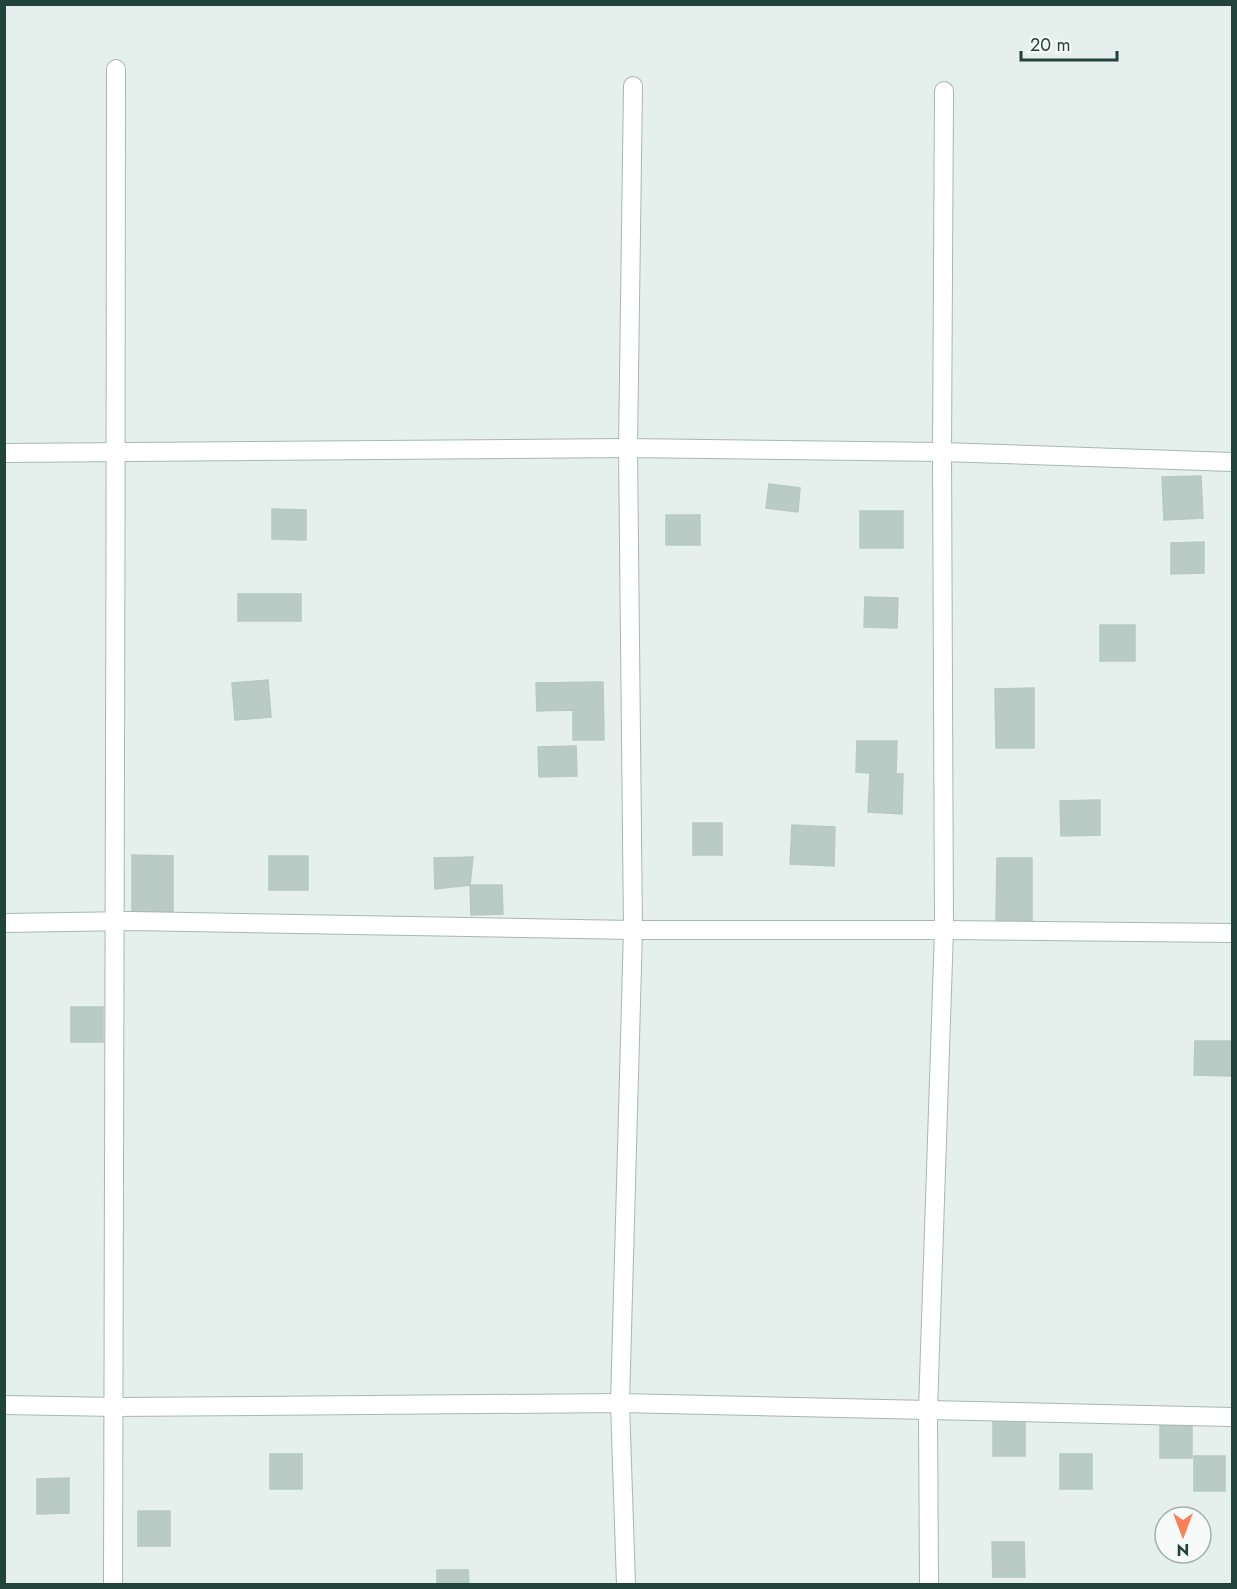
<svg xmlns="http://www.w3.org/2000/svg" width="1237" height="1589" viewBox="0 0 1237 1589" font-family="Jost,sans-serif">
<style>
.building{fill:#bacac4;stroke:#b7c9c2;stroke-width:1.5}
.lines{fill:none;stroke-linecap:round;stroke-linejoin:round}
.minor-casing{stroke:#a7b8b2;stroke-width:20}
.minor{stroke:#fff;stroke-width:18}
</style>
<rect width="100%" height="100%" fill="#e5efeb"/>
<g class="building">
<polygon points="1201,476 1203,518 1164,520 1162,477"/>
<polygon points="769,484 800,488 798,512 766,508"/>
<polygon points="272,509 306,510 306,540 272,539"/>
<rect x="860" y="511" width="43" height="37"/>
<rect x="666" y="515" width="34" height="30"/>
<polygon points="1204,542 1204,573 1171,574 1171,543"/>
<rect x="238" y="594" width="63" height="27"/>
<polygon points="865,597 898,598 897,628 864,627"/>
<rect x="1100" y="625" width="35" height="36"/>
<polygon points="268,680 271,717 235,720 232,683"/>
<polygon points="603,682 604,740 573,740 573,710 537,711 536,683"/>
<polygon points="1034,688 1034,748 996,748 995,689"/>
<polygon points="857,741 897,741 896,772 870,773 856,772"/>
<polygon points="576,746 577,776 539,777 538,747"/>
<polygon points="870,773 903,774 902,814 868,812"/>
<polygon points="1100,800 1100,835 1061,836 1060,801"/>
<rect x="693" y="823" width="29" height="32"/>
<polygon points="792,825 835,827 834,866 790,864"/>
<polygon points="132,855 173,856 173,922 132,921"/>
<rect x="269" y="856" width="39" height="34"/>
<polygon points="473,857 470,885 435,889 434,858"/>
<polygon points="997,858 1032,858 1032,921 996,921"/>
<polygon points="470,885 502,885 503,914 471,915"/>
<rect x="71" y="1007" width="32" height="35"/>
<polygon points="1195,1041 1232,1041 1232,1076 1194,1075"/>
<rect x="993" y="1421" width="32" height="35"/>
<rect x="1160" y="1423" width="32" height="35"/>
<rect x="270" y="1454" width="32" height="35"/>
<rect x="1060" y="1454" width="32" height="35"/>
<rect x="1194" y="1456" width="31" height="35"/>
<polygon points="69,1478 69,1513 37,1514 37,1479"/>
<rect x="138" y="1511" width="32" height="35"/>
<polygon points="992,1542 1024,1542 1025,1577 993,1577"/>
<polygon points="437,1570 468,1570 469,1584 437,1584"/>
</g>
<g class="lines">
<g class="minor-casing">
<g id="minor">
<polyline points="4,453 628,448 942,452 1232,462"/>
<polyline points="4,923 132,921 633,930 944,930 1232,933"/>
<polyline points="4,1405 115,1407 620,1403 1232,1417"/>
<path d="M113,1584C118,1080 114,574 116,69"/>
<polyline points="626,1584 620,1403 633,930 628,448 633,86"/>
<polyline points="929,1584 928,1410 944,930 942,452 944,91"/>
</g>
</g>
<use href="#minor" class="minor"/>
</g>
<rect width="1237" height="1589" fill="none" stroke="#22433a" stroke-width="12"/>
<g transform="translate(1183 1535) rotate(180)"><circle r="28" fill="#f6fbf9" stroke="#a1b1ad" stroke-width="1.5"/>
<path d="M0-4.5L10 22L0 15L-10 22Z" fill="#fb7f57"/>
<text y="-9" font-size="16" font-weight="bold" text-anchor="middle" fill="#22433a">N</text>
</g>
<path d="M1021 51v9h96v-9" fill="none" stroke="#22433a" stroke-width="3"/>
<text x="1030" y="51" font-size="18" fill="#22433a" stroke="#f6fbf9" stroke-width="4.5" paint-order="stroke">20 m</text>
</svg>
